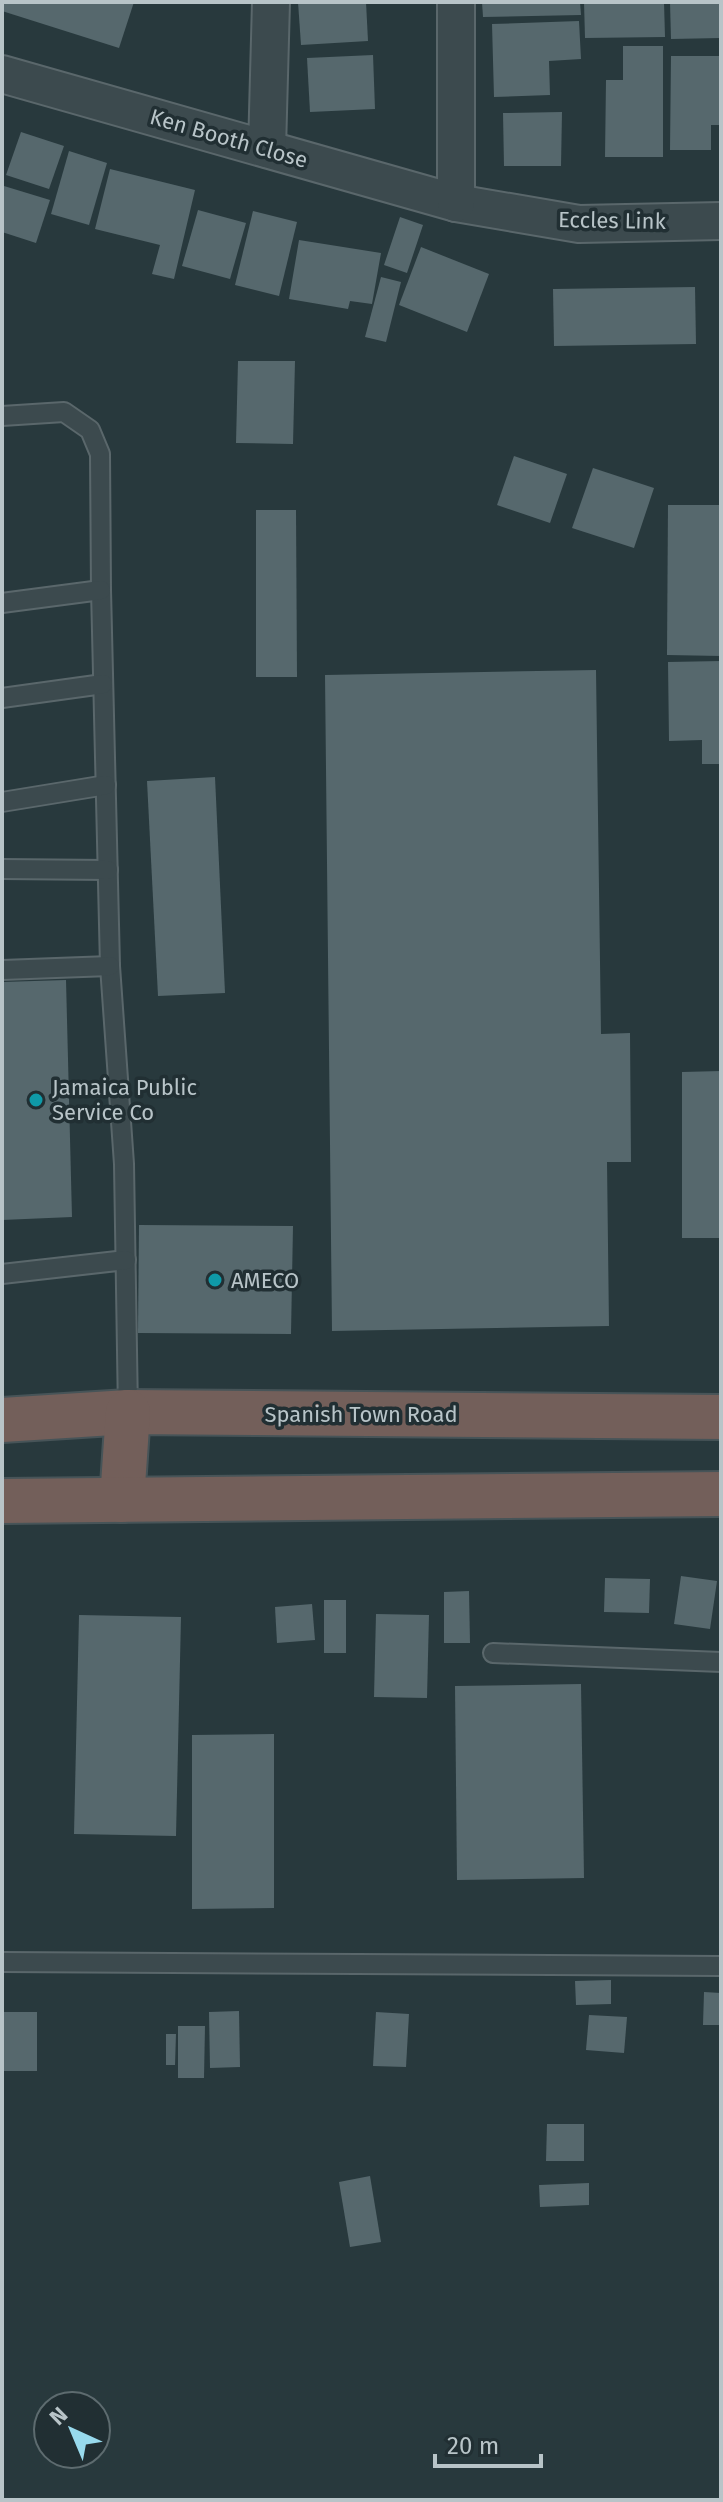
<svg xmlns="http://www.w3.org/2000/svg" width="723" height="2502" viewBox="0 0 723 2502" font-family="'Fira Sans',sans-serif">
<style>
.building{fill:#56686d}
.lines{fill:none;stroke-linecap:round;stroke-linejoin:round}
.lane-casing{stroke:#5a676b;stroke-width:22}
.street-casing{stroke:#5a676b;stroke-width:40}
.highway-casing{stroke:#475458;stroke-width:48}
.lane{stroke:#3c4a4e;stroke-width:18}
.street{stroke:#3c4a4e;stroke-width:36}
.highway{stroke:#735f5a;stroke-width:44}
.culture-dot{fill:#0f9aa8;stroke:#212f33;stroke-width:3}
.labels{text-anchor:middle;stroke-width:7;stroke-linejoin:round;paint-order:stroke}
.street-label{font-size:22px;fill:#b8c4c8;stroke:#212f33}
.poi-label{font-size:22px;fill:#b8c4c8;stroke:#212f33;text-anchor:start}
</style>
<rect width="100%" height="100%" fill="#28393d"/>
<g class="building">
<polygon points="2,2 134,2 119,48 2,11"/>
<polygon points="298,2 366,2 368,41 301,45"/>
<polygon points="482,2 580,2 581,15 483,17"/>
<polygon points="584,2 664,2 665,37 585,38"/>
<polygon points="670,2 721,2 721,38 671,39"/>
<polygon points="579,21 581,59 549,61 550,95 494,97 492,24"/>
<polygon points="623,46 663,46 663,157 605,157 606,80 623,80"/>
<polygon points="373,55 375,109 310,112 307,58"/>
<polygon points="671,56 721,56 721,125 711,125 711,150 670,150"/>
<polygon points="562,112 561,166 504,166 503,113"/>
<polygon points="21,132 64,146 49,189 6,175"/>
<polygon points="69,151 107,163 89,225 51,214"/>
<polygon points="110,169 195,190 174,279 152,274 160,245 95,229"/>
<polygon points="4,186 50,200 36,243 2,232"/>
<polygon points="198,210 246,223 230,279 182,266"/>
<polygon points="253,211 297,222 279,296 235,285"/>
<polygon points="400,217 423,225 407,273 384,265"/>
<polygon points="299,240 381,253 372,304 350,301 348,309 289,299"/>
<polygon points="421,247 489,274 467,332 399,305"/>
<polygon points="381,277 401,282 386,342 365,337"/>
<polygon points="695,287 696,344 554,346 553,289"/>
<polygon points="238,361 295,361 293,444 236,443"/>
<polygon points="514,456 567,474 550,523 497,505"/>
<polygon points="593,468 654,488 634,548 572,528"/>
<polygon points="668,505 721,505 721,656 667,655"/>
<polygon points="256,510 296,510 297,677 256,677"/>
<polygon points="721,661 721,764 702,764 702,740 669,741 668,662"/>
<polygon points="596,670 601,1034 630,1033 631,1162 607,1162 609,1326 332,1331 325,675"/>
<polygon points="215,777 225,993 158,996 147,781"/>
<polygon points="66,980 72,1217 2,1220 2,982"/>
<polygon points="721,1071 721,1238 682,1238 682,1072"/>
<polygon points="139,1225 293,1226 291,1334 138,1333"/>
<polygon points="681,1576 717,1581 710,1629 674,1624"/>
<polygon points="605,1578 650,1579 649,1613 604,1612"/>
<polygon points="469,1591 470,1643 444,1643 444,1592"/>
<rect x="324" y="1600" width="22" height="53"/>
<polygon points="312,1604 315,1640 277,1643 275,1607"/>
<polygon points="376,1614 429,1615 427,1698 374,1697"/>
<polygon points="79,1615 181,1617 176,1836 74,1834"/>
<polygon points="581,1684 584,1878 457,1880 455,1686"/>
<polygon points="274,1734 274,1908 192,1909 192,1735"/>
<polygon points="611,1980 611,2004 576,2005 575,1981"/>
<polygon points="704,1992 721,1993 721,2025 703,2025"/>
<polygon points="239,2011 240,2067 210,2068 209,2012"/>
<rect x="2" y="2012" width="35" height="59"/>
<polygon points="376,2012 409,2014 406,2067 373,2066"/>
<polygon points="589,2015 627,2017 624,2053 586,2050"/>
<polygon points="178,2026 205,2026 204,2078 178,2078"/>
<polygon points="166,2034 176,2034 175,2065 166,2065"/>
<polygon points="547,2124 584,2124 584,2161 546,2161"/>
<polygon points="370,2176 381,2242 350,2247 339,2182"/>
<polygon points="589,2183 589,2205 540,2207 539,2185"/>
</g>
<g class="lines">
<g class="lane-casing">
<g id="lane">
<polyline points="2,416 64,412 90,430 100,454 101,590 110,966 124,1164 128,1412"/>
<polyline points="2,603 101,590"/>
<polyline points="2,698 103,684"/>
<polyline points="2,802 106,785"/>
<polyline points="2,869 108,870"/>
<polyline points="2,970 110,966"/>
<polyline points="2,1274 126,1260"/>
<polyline points="493,1653 721,1662"/>
<polyline points="2,1962 721,1966"/>
</g>
</g>
<g class="street-casing">
<g id="street">
<polyline points="2,74 456,203 579,224 721,221"/>
<polyline points="267,149 271,2"/>
<polyline points="456,203 456,2"/>
</g>
</g>
<g class="highway-casing">
<g id="highway">
<polyline points="2,1420 128,1412 721,1417"/>
<polyline points="122,1500 128,1412"/>
<polyline points="2,1501 721,1494"/>
</g>
</g>
<use href="#lane" class="lane"/>
<use href="#street" class="street"/>
<use href="#highway" class="highway"/>
</g>
<g class="culture-dot">
<circle cx="36" cy="1100" r="8"/>
<circle cx="215" cy="1280" r="8"/>
</g>
<g class="labels">
<g class="street-label">
<text transform="translate(229 138) rotate(16)" y="8">Ken Booth Close</text>
<text transform="translate(612 220) rotate(1)" y="8">Eccles Link</text>
<text x="361" y="1422">Spanish Town Road</text>
</g>
<g class="poi-label">
<text x="52" y="1095">Jamaica Public<tspan x="52" dy="25">Service Co</tspan></text>
<text x="231" y="1288">AMECO</text>
</g>
</g>
<rect width="723" height="2502" fill="none" stroke="#b8c4c8" stroke-width="8"/>
<g transform="translate(72 2430) rotate(316)"><circle r="38" fill="#212f33" stroke="#5d6b6f" stroke-width="2"/>
<path d="M0-6L14 30L0 20L-14 30Z" fill="#98daed"/>
<text y="-12" font-size="22" font-weight="bold" text-anchor="middle" fill="#b8c4c8">N</text>
</g>
<path d="M435 2454v12h106v-12" fill="none" stroke="#b8c4c8" stroke-width="4"/>
<text x="447" y="2454" font-size="24" fill="#b8c4c8" stroke="#212f33" stroke-width="6" paint-order="stroke">20 m</text>
</svg>
